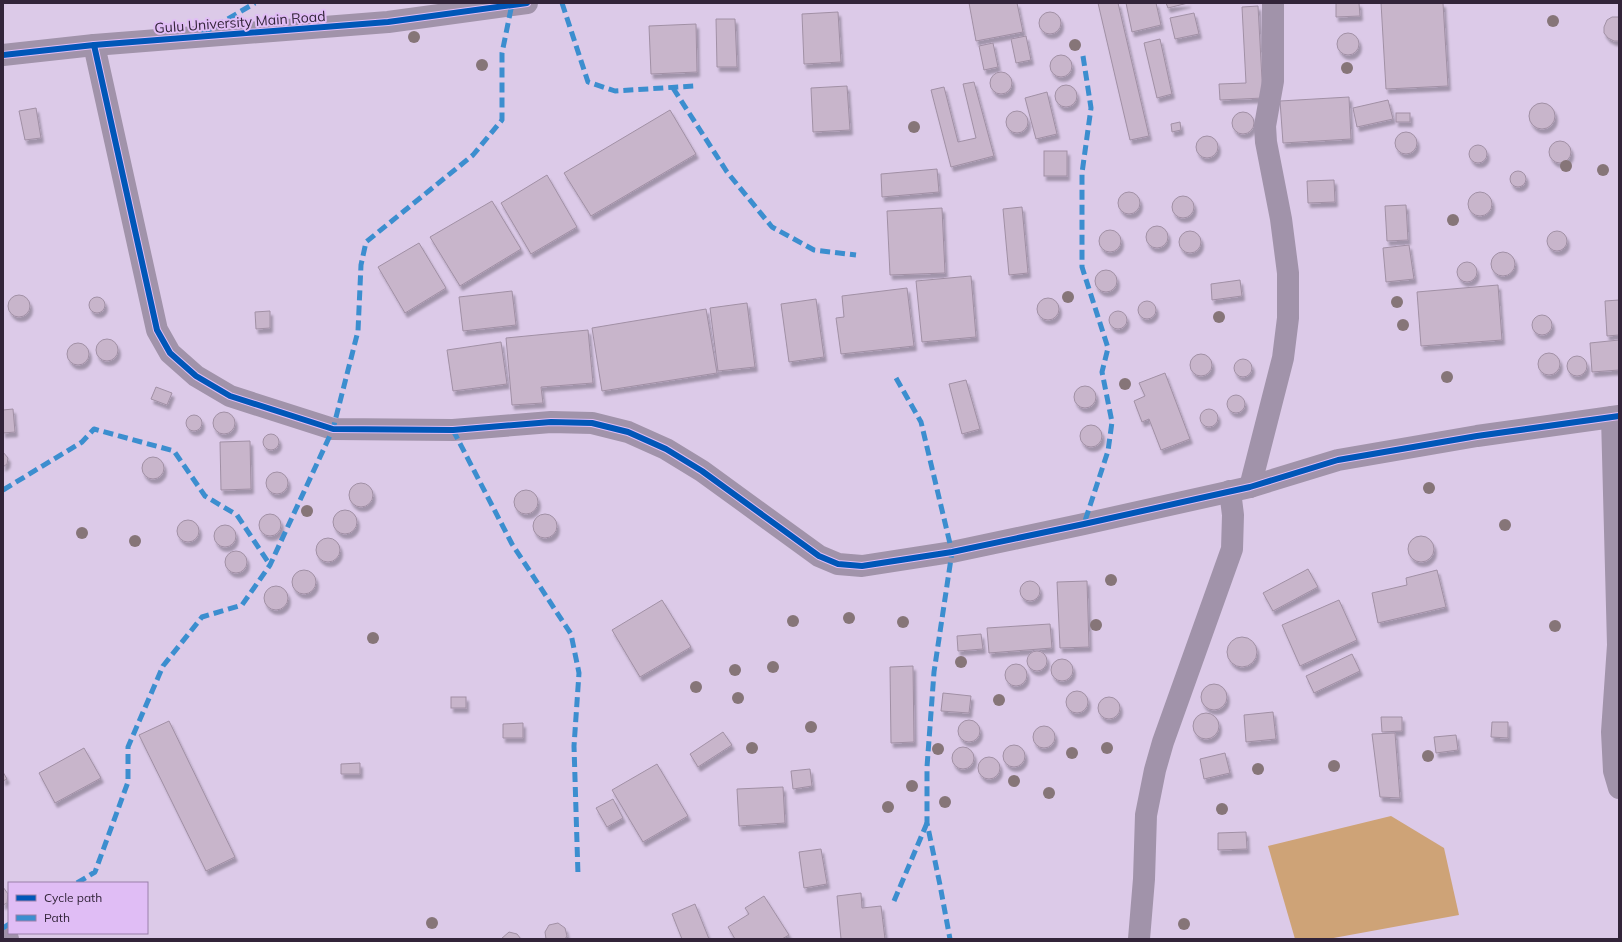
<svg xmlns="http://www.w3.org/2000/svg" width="1622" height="942" viewBox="0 0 1622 942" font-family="Mulish,sans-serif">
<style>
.forest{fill:#cea377}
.building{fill:#c8b5cb;stroke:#a190a5;filter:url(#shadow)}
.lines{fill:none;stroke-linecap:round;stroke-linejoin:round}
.minor{stroke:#a193aa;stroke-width:22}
.quiet{stroke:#3c8ecf;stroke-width:5;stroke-dasharray:10 5;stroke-linecap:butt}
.cycleway-casing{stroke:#e0bdf5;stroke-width:8}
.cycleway{stroke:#0057b8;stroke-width:6}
.tree{fill:#867578}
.labels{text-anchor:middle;stroke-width:4;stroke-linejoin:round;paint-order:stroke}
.street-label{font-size:14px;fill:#322439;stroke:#e0bdf5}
</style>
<defs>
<filter id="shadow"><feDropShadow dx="2.5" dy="4.5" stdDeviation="1" flood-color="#0004"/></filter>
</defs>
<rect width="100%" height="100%" fill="#dccae8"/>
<polygon class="forest" points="1391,816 1444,848 1459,915 1328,939 1295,939 1268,846"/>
<g class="building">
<polygon points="969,3 1017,3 1023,32 976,41"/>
<polygon points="1098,3 1118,3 1149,136 1130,140"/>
<polygon points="1126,3 1156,3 1161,25 1132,32"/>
<polygon points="1166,3 1188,3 1168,8"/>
<polygon points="1336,3 1359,3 1360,16 1336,17"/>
<polygon points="1381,3 1443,3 1448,86 1386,89"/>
<polygon points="1258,6 1263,98 1220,100 1219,84 1246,83 1242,7"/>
<polygon points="838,12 841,62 804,64 802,14"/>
<circle cx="1050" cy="23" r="11"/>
<polygon points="1194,13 1199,34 1175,39 1170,18"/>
<polygon points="1612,17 1619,17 1619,41 1614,41 1608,38 1604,33 1604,27 1607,20"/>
<polygon points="716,19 735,19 737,67 717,67"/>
<polygon points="696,24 697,72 651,74 649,26"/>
<circle cx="1348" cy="44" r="11"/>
<polygon points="1026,36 1031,60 1016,63 1011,39"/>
<polygon points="1160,39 1172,94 1157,98 1144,43"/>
<polygon points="993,43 998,67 984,70 979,46"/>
<circle cx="1061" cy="66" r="11"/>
<circle cx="1001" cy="83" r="11"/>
<polygon points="974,82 994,156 951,167 931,90 944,87 958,142 976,138 963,84"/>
<circle cx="1066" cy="96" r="11"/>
<polygon points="847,86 850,130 813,132 811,88"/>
<polygon points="1047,92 1057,134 1036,139 1025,98"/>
<polygon points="1349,97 1351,139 1283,143 1280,101"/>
<polygon points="1388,100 1393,119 1357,127 1353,108"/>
<circle cx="1542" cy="116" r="13"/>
<polygon points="36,108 41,138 25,140 19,111"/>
<polygon points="670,110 696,154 591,216 564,173"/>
<circle cx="1017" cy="122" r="11"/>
<circle cx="1243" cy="123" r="11"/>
<rect x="1396" y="113" width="14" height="9"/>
<polygon points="1180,122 1181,130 1172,132 1171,124"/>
<circle cx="1406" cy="143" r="11"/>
<circle cx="1207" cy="147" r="11"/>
<circle cx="1560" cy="152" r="11"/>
<circle cx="1478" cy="154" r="9"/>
<rect x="1044" y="151" width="23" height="25"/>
<polygon points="937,169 939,192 882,197 881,174"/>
<circle cx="1518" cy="179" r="8"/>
<polygon points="547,175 577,227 531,254 501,203"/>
<polygon points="1334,180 1335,202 1308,203 1307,181"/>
<circle cx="1129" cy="203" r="11"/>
<circle cx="1480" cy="204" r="12"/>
<circle cx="1183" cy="207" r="11"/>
<polygon points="492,201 521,249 460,286 430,237"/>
<polygon points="1406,205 1408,240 1387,241 1385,206"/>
<polygon points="1022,207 1028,273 1009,275 1003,209"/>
<polygon points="942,208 945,273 890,275 887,211"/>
<circle cx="1157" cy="237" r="11"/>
<circle cx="1110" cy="241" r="11"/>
<circle cx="1557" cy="241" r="10"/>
<circle cx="1190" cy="242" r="11"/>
<polygon points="419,243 446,288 405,313 378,267"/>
<polygon points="1409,245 1414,279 1386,282 1383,248"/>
<circle cx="1503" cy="264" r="12"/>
<circle cx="1467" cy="272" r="10"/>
<circle cx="1106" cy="281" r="11"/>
<polygon points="971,276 976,337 922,342 916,281"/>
<polygon points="1240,280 1242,296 1212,300 1211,284"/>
<polygon points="1498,285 1502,340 1421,346 1417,292"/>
<polygon points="907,288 914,346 841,354 836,318 844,317 842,296"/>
<polygon points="512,291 516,325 463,331 459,297"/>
<circle cx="19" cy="306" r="11"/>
<circle cx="97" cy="305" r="8"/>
<circle cx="1048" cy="309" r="11"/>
<polygon points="816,299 824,357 789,362 781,304"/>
<polygon points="1619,300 1619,335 1607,336 1605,301"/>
<circle cx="1147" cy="310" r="9"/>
<polygon points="747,303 755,367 718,371 710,308"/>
<polygon points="706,309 717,373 602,391 592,328"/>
<polygon points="270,311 270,328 256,329 255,312"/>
<circle cx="1118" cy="320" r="9"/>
<circle cx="1542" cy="325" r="10"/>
<polygon points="588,330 593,383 541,387 543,403 512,405 506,338"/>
<circle cx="107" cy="350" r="11"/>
<polygon points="1619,340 1619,370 1592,372 1590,343"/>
<polygon points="501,342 507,384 453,391 447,350"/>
<circle cx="78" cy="354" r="11"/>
<circle cx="1549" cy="364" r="11"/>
<circle cx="1201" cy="365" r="11"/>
<circle cx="1577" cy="366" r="10"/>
<circle cx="1243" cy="368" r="9"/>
<polygon points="1165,373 1190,439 1161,450 1149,419 1142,422 1134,401 1145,396 1139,383"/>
<polygon points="966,380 980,429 962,434 949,384"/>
<circle cx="1085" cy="397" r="11"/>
<polygon points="156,387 172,393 167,405 151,399"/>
<circle cx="1236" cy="404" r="9"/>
<polygon points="13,409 15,432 3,433 3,410"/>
<circle cx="1209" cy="418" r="9"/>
<circle cx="224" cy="423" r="11"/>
<circle cx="194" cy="423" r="8"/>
<circle cx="1091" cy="436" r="11"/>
<circle cx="271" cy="442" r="8"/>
<polygon points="250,441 251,489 221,490 220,442"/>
<polygon points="3,452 8,458 7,464 3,467"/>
<circle cx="153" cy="468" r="11"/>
<circle cx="277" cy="483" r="11"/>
<circle cx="361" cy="495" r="12"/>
<circle cx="526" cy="502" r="12"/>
<circle cx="345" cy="522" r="12"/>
<circle cx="270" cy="525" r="11"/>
<circle cx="545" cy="526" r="12"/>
<circle cx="188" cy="531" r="11"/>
<circle cx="225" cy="536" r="11"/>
<circle cx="1421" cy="549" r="13"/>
<circle cx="328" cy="550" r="12"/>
<circle cx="236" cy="562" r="11"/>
<polygon points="1308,569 1318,587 1273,611 1263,593"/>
<polygon points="1437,570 1446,607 1378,623 1372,593 1407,585 1406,578"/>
<circle cx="304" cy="582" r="12"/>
<polygon points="1087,581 1089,647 1060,648 1057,582"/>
<circle cx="1030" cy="591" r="10"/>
<circle cx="276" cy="598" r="12"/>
<polygon points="662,600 691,647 640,677 612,630"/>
<polygon points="1339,600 1357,640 1300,666 1282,625"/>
<polygon points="1050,624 1052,648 989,653 987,628"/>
<polygon points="981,634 983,649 958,651 957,636"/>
<circle cx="1242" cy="652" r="15"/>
<circle cx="1037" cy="661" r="10"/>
<polygon points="1352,654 1360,671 1314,693 1306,676"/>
<circle cx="1062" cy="670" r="11"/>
<circle cx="1016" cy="675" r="11"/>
<polygon points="913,666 914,742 891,743 890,667"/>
<circle cx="1214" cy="697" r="13"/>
<circle cx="1077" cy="702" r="11"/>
<polygon points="943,693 971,696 969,713 941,711"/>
<rect x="451" y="697" width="15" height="11"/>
<circle cx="1109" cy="708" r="11"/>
<polygon points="1273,712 1276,739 1246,742 1244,715"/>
<circle cx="1206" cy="726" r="13"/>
<polygon points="1381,717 1402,717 1402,731 1382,732"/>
<circle cx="969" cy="731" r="11"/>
<polygon points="169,721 235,857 206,871 139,735"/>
<polygon points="1492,722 1508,722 1508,738 1491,737"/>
<polygon points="523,723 523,738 503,738 503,724"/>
<circle cx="1044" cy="737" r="11"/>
<polygon points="723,732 732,745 698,767 690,754"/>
<polygon points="1395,733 1400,798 1380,797 1372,734"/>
<polygon points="1456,735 1458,750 1436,753 1434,737"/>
<circle cx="1014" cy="756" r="11"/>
<circle cx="963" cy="758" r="11"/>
<polygon points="84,748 101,778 55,803 39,773"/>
<polygon points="1225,753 1230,773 1204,779 1200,759"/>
<circle cx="989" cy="768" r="11"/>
<polygon points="360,763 360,774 341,774 341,764"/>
<polygon points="657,764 688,816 643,842 612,790"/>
<polygon points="810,769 812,786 793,789 791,771"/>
<polygon points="3,772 7,779 3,781"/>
<polygon points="783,787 785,823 739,826 737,789"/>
<polygon points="613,799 623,818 607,827 596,808"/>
<polygon points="1246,832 1247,849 1218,850 1218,833"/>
<polygon points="821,849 827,884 804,888 799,852"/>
<polygon points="3,887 8,894 7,903 3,905"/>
<polygon points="861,893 862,908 881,906 885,939 841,939 837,896"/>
<polygon points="764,896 789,935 782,939 735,939 728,927 749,914 745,908"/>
<polygon points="695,904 709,939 682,939 672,914"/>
<polygon points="558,923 565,928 567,936 565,939 546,939 545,932 549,925"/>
<polygon points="509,932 517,934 521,939 501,939"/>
</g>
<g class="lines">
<g class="minor">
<polyline points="94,45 157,330 170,353 196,376 230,396 333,429 453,430 551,422 592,423 628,432 666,449 702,471 819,556 838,564 862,566 952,552 1084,524 1250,487 1338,460 1477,436 1619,416"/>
<polyline points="3,55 94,45 388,22 527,3"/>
<polyline points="1612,417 1618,645 1612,732 1614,771 1619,788"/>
<polyline points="1250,487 1283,358 1288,318 1288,273 1281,219 1266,142 1265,126 1273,81 1273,3"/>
<polyline points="3,936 8,939"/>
<polyline points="1139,939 1144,879 1146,815 1155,770 1163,742 1232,549 1233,515 1230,491"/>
</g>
<g class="quiet">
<polyline points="562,3 588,82 615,91 694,86"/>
<polyline points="202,34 255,3"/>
<polyline points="1083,56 1091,108 1082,173 1082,267 1108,348 1102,372 1112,422 1108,451 1084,524"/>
<polyline points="673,88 727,172 772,227 814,250 856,255"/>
<polyline points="896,378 921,422 952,552 934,672 927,767 927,823 940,885 950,939"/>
<polyline points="453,430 512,544 571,634 579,673 574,746 578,875"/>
<polyline points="3,490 82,442 94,429 174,451 205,496 237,515 270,565"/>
<polyline points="77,883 95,872 128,782 128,747 163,666 202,617 242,605 270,565 333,429 358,331 361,265 366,242 473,155 502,120 502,53 512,4"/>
<polyline points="894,901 927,823"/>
<polyline points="3,928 9,924"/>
</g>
<g class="cycleway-casing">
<g id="cycleway">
<polyline points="94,45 157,330 170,353 196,376 230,396 333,429 453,430 551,422 592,423 628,432 666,449 702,471 819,556 838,564 862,566 952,552 1084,524 1250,487 1338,460 1477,436 1619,416"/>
<polyline points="3,55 94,45 388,22 527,3"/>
</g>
</g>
<use href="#cycleway" class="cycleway"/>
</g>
<g class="tree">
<circle cx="1553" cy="21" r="6"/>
<circle cx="414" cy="37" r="6"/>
<circle cx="1075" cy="45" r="6"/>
<circle cx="482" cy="65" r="6"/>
<circle cx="1347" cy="68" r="6"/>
<circle cx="914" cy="127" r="6"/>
<circle cx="1566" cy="166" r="6"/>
<circle cx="1603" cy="170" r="6"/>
<circle cx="1453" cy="220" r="6"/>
<circle cx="1068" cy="297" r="6"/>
<circle cx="1397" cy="302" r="6"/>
<circle cx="1219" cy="317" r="6"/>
<circle cx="1403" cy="325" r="6"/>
<circle cx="1447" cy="377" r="6"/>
<circle cx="1125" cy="384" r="6"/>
<circle cx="1429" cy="488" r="6"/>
<circle cx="307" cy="511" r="6"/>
<circle cx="1505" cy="525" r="6"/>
<circle cx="82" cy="533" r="6"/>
<circle cx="135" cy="541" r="6"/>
<circle cx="1111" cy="580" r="6"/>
<circle cx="849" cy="618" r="6"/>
<circle cx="793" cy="621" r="6"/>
<circle cx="903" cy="622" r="6"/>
<circle cx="1096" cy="625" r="6"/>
<circle cx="1555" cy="626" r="6"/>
<circle cx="373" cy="638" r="6"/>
<circle cx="961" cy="662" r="6"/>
<circle cx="773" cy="667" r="6"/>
<circle cx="735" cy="670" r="6"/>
<circle cx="696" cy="687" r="6"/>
<circle cx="738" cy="698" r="6"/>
<circle cx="999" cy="700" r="6"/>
<circle cx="811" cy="727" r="6"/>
<circle cx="752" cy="748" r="6"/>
<circle cx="1107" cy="748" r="6"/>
<circle cx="938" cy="749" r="6"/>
<circle cx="1072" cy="753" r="6"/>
<circle cx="1428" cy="756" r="6"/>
<circle cx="1334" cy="766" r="6"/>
<circle cx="1258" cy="769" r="6"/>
<circle cx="1014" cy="781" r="6"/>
<circle cx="912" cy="786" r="6"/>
<circle cx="1049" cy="793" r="6"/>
<circle cx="945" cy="802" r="6"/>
<circle cx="888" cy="807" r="6"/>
<circle cx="1222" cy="809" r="6"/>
<circle cx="432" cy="923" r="6"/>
<circle cx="1184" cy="924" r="6"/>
</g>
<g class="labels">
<g class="street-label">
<text transform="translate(240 22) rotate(-4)" y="5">Gulu University Main Road</text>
</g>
</g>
<rect width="1622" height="942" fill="none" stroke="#322439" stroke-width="8"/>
<rect x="8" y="882" width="140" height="52" fill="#e0bdf5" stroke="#9a80aa"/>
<rect x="16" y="895" width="20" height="6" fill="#0057b8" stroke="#9a80aa"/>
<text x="44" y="902" font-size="12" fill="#322439">Cycle path</text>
<rect x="16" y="915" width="20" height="6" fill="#3c8ecf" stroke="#9a80aa"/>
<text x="44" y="922" font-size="12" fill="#322439">Path</text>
</svg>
